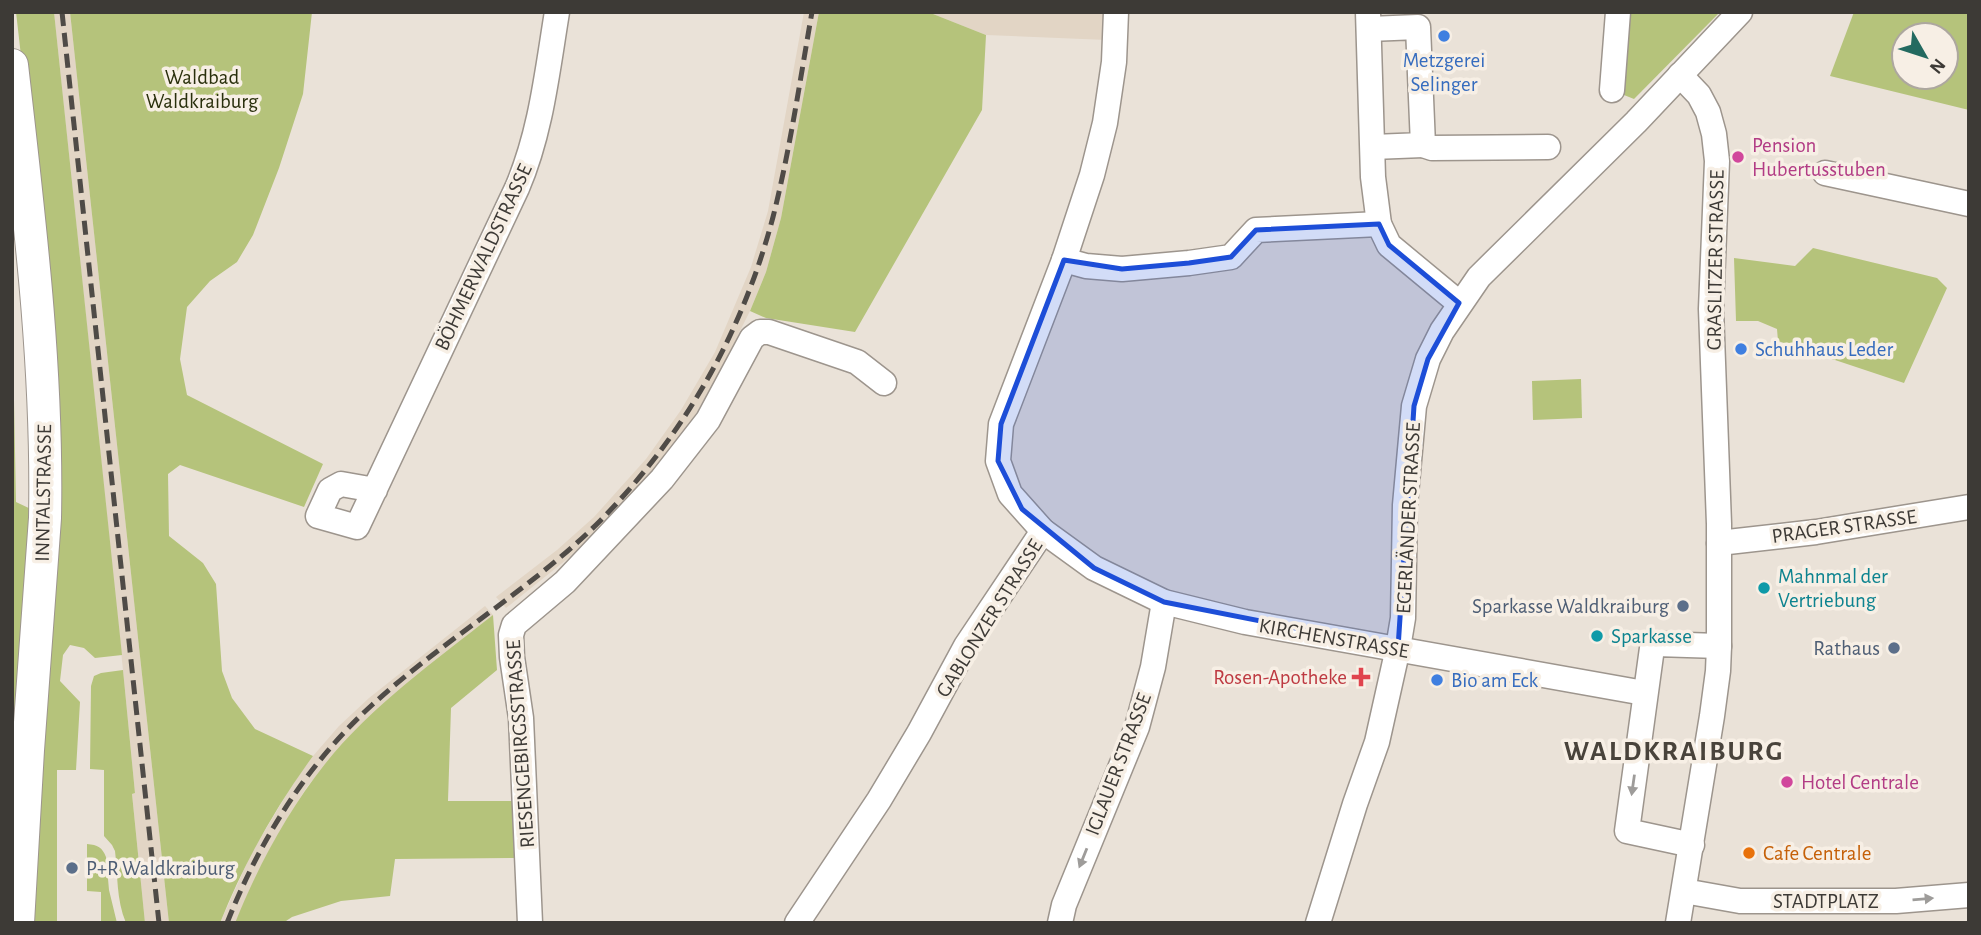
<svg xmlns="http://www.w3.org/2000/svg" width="1981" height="935" viewBox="0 0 1981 935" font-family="'Alegreya Sans',sans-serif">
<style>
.built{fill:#e2d5c5}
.green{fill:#b5c37b;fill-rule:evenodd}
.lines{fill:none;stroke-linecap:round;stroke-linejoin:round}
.minor-casing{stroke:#9d958d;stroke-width:27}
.major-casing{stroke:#9d958d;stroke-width:34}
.minor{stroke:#fff;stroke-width:24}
.major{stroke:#fff;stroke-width:32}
.rail{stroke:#4f4b47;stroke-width:5;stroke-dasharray:14 7;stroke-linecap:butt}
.oneway{fill:#9e9c9a}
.marked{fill:#1d4ed8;fill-opacity:0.2;stroke:#1d4ed8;stroke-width:5;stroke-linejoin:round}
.shop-dot{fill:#3f7fe0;stroke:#f7efe5;stroke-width:2.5}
.hotel-dot{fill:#d1479c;stroke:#f7efe5;stroke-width:2.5}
.culture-dot{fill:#0f9aa8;stroke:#f7efe5;stroke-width:2.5}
.service-dot{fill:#5c6f8a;stroke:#f7efe5;stroke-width:2.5}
.health-dot{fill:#e0444e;stroke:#f7efe5;stroke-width:2.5}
.food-dot{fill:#e8710a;stroke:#f7efe5;stroke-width:2.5}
.labels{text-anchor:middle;stroke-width:7;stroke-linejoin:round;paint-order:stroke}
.shop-label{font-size:21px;fill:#366cbe;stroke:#f7efe5;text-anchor:start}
.park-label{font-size:21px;fill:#292f0c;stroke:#f7efe5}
.hotel-label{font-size:21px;fill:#b23c85;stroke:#f7efe5;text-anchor:start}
.street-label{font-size:21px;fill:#3d3a36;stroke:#f7efe5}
.culture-label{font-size:21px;fill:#0d838f;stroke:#f7efe5;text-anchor:start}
.service-label{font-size:21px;fill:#4e5e75;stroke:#f7efe5;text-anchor:end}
.health-label{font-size:21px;fill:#be3a42;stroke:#f7efe5;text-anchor:end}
.food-label{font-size:21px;fill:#c56008;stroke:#f7efe5;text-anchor:start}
.district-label{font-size:28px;font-weight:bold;letter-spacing:2px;fill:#49433b;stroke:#f7efe5}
</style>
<rect width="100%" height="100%" fill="#eae2d8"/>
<g class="built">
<polygon points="54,12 70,12 169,923 145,923 132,794 135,793 123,670"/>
<polygon points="804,12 819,12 781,218 766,272 750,311 726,359 694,417 657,468 603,526 566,560 506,608 496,597 557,550 594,517 646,459 681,410 715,352 751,267 768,211"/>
<polygon points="928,12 1108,12 1107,40 986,35"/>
<polygon points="485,606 493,615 379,708 350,736 307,787 285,822 264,860 235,923 220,923 251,854 294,782 313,756 339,726 369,698"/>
</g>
<g class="green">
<polygon points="16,12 54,12 122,655 95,658 84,648 70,645 63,655 60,681 80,702 76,770 57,770 57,923 27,923 43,249"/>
<path d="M70,12H312L303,94L279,168L253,235L237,262L210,281L187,307L180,359L187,395L323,464L304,507L180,465L168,474L169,536L203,563L216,584L222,671L232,698L255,729L313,756C275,808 244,863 220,923H169Z"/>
<polygon points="819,12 928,12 986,35 982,110 855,332 766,318 750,311 766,272 781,218"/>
<polygon points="1630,12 1720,12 1634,99 1624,95"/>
<path d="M1854,12L1969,13V110L1830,76ZM1904,35H1946V77H1904Z"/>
<polygon points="1813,248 1937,278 1947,288 1904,383 1778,341 1777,329 1758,321 1736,321 1734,258 1795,266"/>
<polygon points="12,298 16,502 35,511 12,784"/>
<polygon points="1581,379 1582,418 1533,420 1532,381"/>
<path d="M493,615L497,670L451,708L448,801H518V858L395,859L390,896L341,901L292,917L283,923H235C258,866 287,812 325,764C371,706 435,661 493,615Z"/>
<path d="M123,670L135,793L132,794L145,923H126C116,899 118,875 115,851L112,845L104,836V770L90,769L91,686L94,676L101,673Z"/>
<path d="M87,844C98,845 102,847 106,857L109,890L117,923H101V892L87,891Z"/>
</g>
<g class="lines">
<g class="minor-casing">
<g id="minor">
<polyline points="1116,12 1114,62 1105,123 1092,175 1064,260 1001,424 998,461 1010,494 1043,531 1094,568 1164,602 1245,622 1644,693"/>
<polyline points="1368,12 1373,177 1379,224 1389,245 1459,303"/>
<polyline points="1369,29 1418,27 1423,145 1373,147"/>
<polyline points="1612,90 1618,12"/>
<polyline points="1423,145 1432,148 1548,147"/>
<polyline points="1825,173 1969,204"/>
<polyline points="1064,260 1086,266 1122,269 1189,263 1231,257 1256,230 1379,224"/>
<path d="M375,490L341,484L330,490L318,516L357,527C411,414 464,301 517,188C541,132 547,73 557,12"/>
<polyline points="1719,543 1816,532 1969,507"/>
<polyline points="1692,845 1627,831 1652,648 1656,644 1719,646"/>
<polyline points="1684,891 1740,901 1896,901 1969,895"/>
<polyline points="530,923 521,718 512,657 511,635 514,625 565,582 662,479 708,420 752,338 760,332 769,332 857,362 884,383"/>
<polyline points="797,923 879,800 919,733 966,646 1043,531"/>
<polyline points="1060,923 1064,905 1137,727 1153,667 1164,602"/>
<polyline points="1318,923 1355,804 1377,742 1398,648 1403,618 1405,505 1414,406 1428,359 1442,331 1479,277 1636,122 1740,12"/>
<polyline points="1678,923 1712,716 1718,671 1719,646 1719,524 1711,309 1717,161 1714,134 1708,112 1699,95 1680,75"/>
</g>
</g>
<g class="major-casing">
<path id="major" d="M12,65C29,215 48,366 45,518L28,750L18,923"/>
</g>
<use href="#minor" class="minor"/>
<use href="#major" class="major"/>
<g class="rail">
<polyline points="62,12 159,923"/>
<path d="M227,923C260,840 306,765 372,705C444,639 531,590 600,521C685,434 742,334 773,217C790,150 800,80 812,12"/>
</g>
</g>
<defs><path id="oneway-solid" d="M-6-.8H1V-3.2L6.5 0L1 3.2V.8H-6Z" transform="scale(1.75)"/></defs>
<g class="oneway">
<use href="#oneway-solid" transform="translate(1633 785) rotate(98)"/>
<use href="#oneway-solid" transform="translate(1083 858) rotate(112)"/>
<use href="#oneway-solid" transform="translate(1923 899) rotate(-5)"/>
</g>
<path class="marked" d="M1379,224L1389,245L1459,303L1428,359L1414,406L1398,648L1164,602L1094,568L1022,509L998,461L1001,424L1064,260L1122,269L1189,263L1231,257L1256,230Z"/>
<g class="shop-dot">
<circle cx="1444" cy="36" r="7"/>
<circle cx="1741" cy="349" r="7"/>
<circle cx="1437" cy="680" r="7"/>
</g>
<g class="hotel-dot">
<circle cx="1738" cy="157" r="7"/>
<circle cx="1787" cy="782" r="7"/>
</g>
<g class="culture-dot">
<circle cx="1764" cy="588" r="7"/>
<circle cx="1597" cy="636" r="7"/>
</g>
<g class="service-dot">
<circle cx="1683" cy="606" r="7"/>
<circle cx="1894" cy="648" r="7"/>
<circle cx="72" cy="868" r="7"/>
</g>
<path class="health-dot" d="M1357.5 666.5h7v7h7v7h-7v7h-7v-7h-7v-7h7z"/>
<circle class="food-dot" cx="1749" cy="853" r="7"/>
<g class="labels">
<g class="shop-label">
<text x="1444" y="67" text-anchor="middle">Metzgerei<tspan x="1444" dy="24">Selinger</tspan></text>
<text x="1755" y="356">Schuhhaus Leder</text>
<text x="1451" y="687">Bio am Eck</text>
</g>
<g class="park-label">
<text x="202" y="84">Waldbad<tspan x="202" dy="24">Waldkraiburg</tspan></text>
</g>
<g class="hotel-label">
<text x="1752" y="152">Pension<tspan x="1752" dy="24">Hubertusstuben</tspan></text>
<text x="1801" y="789">Hotel Centrale</text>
</g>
<g class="street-label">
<text transform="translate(483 257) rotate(-65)" y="7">BÖHMERWALDSTRASSE</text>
<text transform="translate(1715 260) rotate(-89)" y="7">GRASLITZER STRASSE</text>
<text transform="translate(43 493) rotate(-89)" y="7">INNTALSTRASSE</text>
<text transform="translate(1408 518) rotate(-87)" y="7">EGERLÄNDER STRASSE</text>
<text transform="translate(1844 526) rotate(-8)" y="7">PRAGER STRASSE</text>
<text transform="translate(989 618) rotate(-58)" y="7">GABLONZER STRASSE</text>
<text transform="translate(1334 638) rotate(10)" y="7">KIRCHENSTRASSE</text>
<text transform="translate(520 744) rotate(-94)" y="7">RIESENGEBIRGSSTRASSE</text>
<text transform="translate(1118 764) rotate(-69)" y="7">IGLAUER STRASSE</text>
<text x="1826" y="908">STADTPLATZ</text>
</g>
<g class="culture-label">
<text x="1778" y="583">Mahnmal der<tspan x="1778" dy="24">Vertriebung</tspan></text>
<text x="1611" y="643">Sparkasse</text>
</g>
<g class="service-label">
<text x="1669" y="613">Sparkasse Waldkraiburg</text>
<text x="1880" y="655">Rathaus</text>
<text x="86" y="875" text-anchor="start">P+R Waldkraiburg</text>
</g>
<g class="health-label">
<text x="1347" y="684">Rosen-Apotheke</text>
</g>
<g class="food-label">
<text x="1763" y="860">Cafe Centrale</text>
</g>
<g class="district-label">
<text x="1674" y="760">WALDKRAIBURG</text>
</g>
</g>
<rect width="1981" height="935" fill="none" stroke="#3d3a36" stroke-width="28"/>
<g transform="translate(1925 56) rotate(129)"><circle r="33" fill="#f7efe5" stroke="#ada79f" stroke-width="2"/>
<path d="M0-5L12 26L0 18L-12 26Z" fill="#236a60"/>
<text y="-10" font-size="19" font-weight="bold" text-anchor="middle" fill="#3d3a36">N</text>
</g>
</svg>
